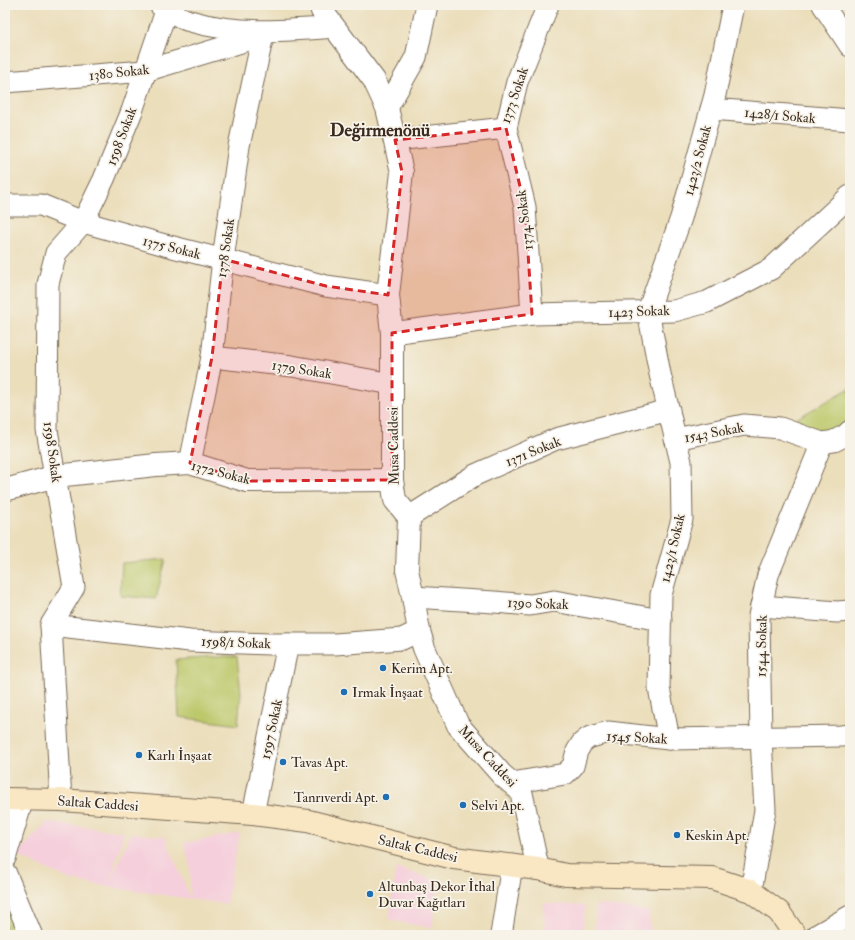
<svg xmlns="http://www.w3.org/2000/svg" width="855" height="940" viewBox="0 0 855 940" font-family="'IM FELL Double Pica',serif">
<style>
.built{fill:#f5cfdc}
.grass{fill:url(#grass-tufts);stroke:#7c7944}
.park{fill:#bcc86a;stroke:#7c7944}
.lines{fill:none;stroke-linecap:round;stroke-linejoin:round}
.minor-casing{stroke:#796955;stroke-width:23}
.tertiary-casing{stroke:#796955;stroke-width:24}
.secondary-casing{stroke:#796955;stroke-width:24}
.minor{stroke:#fff;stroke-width:21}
.tertiary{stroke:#fff;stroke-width:22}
.secondary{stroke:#f9e7c3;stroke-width:22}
.marked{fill:#d62828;fill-opacity:0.2;stroke:#d62828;stroke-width:3;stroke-dasharray:8 5;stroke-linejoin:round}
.poi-dot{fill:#1f6fb2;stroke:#f7f3e8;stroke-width:1.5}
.labels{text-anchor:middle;stroke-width:3.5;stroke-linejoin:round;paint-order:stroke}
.street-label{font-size:14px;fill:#3b2a1e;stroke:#f7f3e8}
.poi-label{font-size:14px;fill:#3b2a1e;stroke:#f7f3e8;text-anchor:start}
.district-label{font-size:18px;font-weight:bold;fill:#3b2a1e;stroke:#f7f3e8}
</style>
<defs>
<pattern id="grass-tufts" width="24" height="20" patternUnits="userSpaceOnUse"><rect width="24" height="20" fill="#bcc86a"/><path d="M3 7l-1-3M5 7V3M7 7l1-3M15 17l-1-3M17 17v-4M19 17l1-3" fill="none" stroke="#a2ac5b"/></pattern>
</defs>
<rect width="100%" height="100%" fill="#f7f3e8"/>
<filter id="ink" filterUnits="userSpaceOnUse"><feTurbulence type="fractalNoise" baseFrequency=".025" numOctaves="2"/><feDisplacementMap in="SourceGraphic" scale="8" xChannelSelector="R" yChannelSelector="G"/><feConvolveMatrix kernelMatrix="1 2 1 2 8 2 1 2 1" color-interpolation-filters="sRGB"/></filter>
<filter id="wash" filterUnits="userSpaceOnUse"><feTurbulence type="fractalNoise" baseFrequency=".012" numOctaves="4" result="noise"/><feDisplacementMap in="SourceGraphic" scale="16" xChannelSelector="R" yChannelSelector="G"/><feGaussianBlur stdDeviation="0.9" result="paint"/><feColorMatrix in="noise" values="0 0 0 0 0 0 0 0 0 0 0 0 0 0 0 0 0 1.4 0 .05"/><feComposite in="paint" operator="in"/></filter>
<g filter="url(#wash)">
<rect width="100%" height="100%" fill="#ebdebb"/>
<g class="built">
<polygon points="47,822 124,832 110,882 131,833 165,837 190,898 190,865 184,843 240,833 226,904 109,887 71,880 16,855"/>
<polygon points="396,868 438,881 432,928 389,920"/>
<polygon points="543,903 585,906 582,935 545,935"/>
<polygon points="596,904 649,911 650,935 594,935"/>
</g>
<polygon class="grass" points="5,901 18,934 5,935"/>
<g class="park">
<polygon points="850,388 850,431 846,435 780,428"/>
<polygon points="166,559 156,599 120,596 122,563"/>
<polygon points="214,657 237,657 241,693 238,725 179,717 176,660"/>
</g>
</g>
<g filter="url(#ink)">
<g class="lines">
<g class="minor-casing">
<g id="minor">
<path d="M160,5C171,9 179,19 190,21C237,35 286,31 334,27"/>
<polyline points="823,5 850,46"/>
<polyline points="5,82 145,71 274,32"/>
<polyline points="387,108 416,57 427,5"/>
<polyline points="711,109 850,120"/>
<polyline points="395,140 506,128"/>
<polyline points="5,205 41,205 83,222 165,245 326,286 388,295"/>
<polyline points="532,314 525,207 506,128 517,82 548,5"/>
<polyline points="392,333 532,314 674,311 707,302 771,269 850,196"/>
<polyline points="212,357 292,366 392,384"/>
<polyline points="675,439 744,425 780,428 822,443 834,441 846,435 850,431"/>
<polyline points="190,463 212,357 223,259 239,146 263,35"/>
<polyline points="409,517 475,475 556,439 669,410"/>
<polyline points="413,597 494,602 530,605 554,601 661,620"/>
<polyline points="761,606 837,612 850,611"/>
<polyline points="51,625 190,641 269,644 335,644 402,639 419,631"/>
<polyline points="669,739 659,688 661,595 682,519 681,462 660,374 648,311 681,218 715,95 733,5"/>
<polyline points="512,783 565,774 573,766 577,751 582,743 588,738 608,732 669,739 841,736 850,735"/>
<polyline points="61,800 51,625 74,587 47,430 48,284 56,253 83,222 104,179 132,111 167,8"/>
<polyline points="253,814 288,644"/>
<polyline points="751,891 765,810 761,738 759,616 768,575 822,443"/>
<polyline points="501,935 512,865"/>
<polyline points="817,935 850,916"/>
</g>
</g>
<g class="tertiary-casing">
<g id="tertiary">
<polyline points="321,5 322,11 374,80 387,108 402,172 388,295 392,333 392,480 395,500 409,517 407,570 413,597 419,631 424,648 458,725 502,775 521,791 538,869"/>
<polyline points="5,490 56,476 156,465 190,463 247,481 392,480"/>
<polyline points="5,857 22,800"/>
<polyline points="5,873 31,935"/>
</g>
</g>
<g class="secondary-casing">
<polyline id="secondary" points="5,799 61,800 253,814 308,821 454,858 538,869 566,875 712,878 751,891 779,912 795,935"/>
</g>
<use href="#minor" class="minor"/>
<use href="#tertiary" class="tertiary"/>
<use href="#secondary" class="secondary"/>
</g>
</g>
<path class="marked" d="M506,128L525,207L532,314L392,333V480L247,481L190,463L212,357L223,259L326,286L388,295L402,172L395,140Z"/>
<g class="poi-dot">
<circle cx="383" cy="668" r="4"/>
<circle cx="344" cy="692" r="4"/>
<circle cx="139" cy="755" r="4"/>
<circle cx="283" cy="762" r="4"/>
<circle cx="386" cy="797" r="4"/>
<circle cx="463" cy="805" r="4"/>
<circle cx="677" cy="835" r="4"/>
<circle cx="370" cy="894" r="4"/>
</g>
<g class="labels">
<g class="street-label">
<text transform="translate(119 72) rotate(-6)" y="5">1380 Sokak</text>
<text transform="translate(514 95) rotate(-71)" y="5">1373 Sokak</text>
<text transform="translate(780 115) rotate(5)" y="5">1428/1 Sokak</text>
<text transform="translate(121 136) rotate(-69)" y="5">1598 Sokak</text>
<text transform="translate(697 160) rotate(-75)" y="5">1423/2 Sokak</text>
<text transform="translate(524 220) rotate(-97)" y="5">1374 Sokak</text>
<text transform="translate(172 247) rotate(14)" y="5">1375 Sokak</text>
<text transform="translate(225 248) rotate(-82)" y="5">1378 Sokak</text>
<text transform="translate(639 311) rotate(-2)" y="5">1423 Sokak</text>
<text transform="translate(302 369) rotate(9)" y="5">1379 Sokak</text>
<text transform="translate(714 432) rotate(-10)" y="5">1543 Sokak</text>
<text transform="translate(393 446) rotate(-91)" y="5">Musa Caddesi</text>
<text transform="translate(533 451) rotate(-22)" y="5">1371 Sokak</text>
<text transform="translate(53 452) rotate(82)" y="5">1598 Sokak</text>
<text transform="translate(221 472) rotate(14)" y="5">1372 Sokak</text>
<text transform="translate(672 548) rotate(-77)" y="5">1423/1 Sokak</text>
<text transform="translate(538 603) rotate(2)" y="5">1390 Sokak</text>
<text transform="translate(236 642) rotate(2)" y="5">1598/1 Sokak</text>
<text transform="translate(761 646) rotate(-89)" y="5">1544 Sokak</text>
<text transform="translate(271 729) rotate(-78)" y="5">1597 Sokak</text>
<text transform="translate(637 737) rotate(3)" y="5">1545 Sokak</text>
<text transform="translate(488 756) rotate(47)" y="5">Musa Caddesi</text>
<text transform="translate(98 803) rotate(4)" y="5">Saltak Caddesi</text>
<text transform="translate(418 848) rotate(13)" y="5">Saltak Caddesi</text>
</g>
<g class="poi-label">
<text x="391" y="673">Kerim Apt.</text>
<text x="352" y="697">Irmak İnşaat</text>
<text x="147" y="760">Karlı İnşaat</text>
<text x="291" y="767">Tavas Apt.</text>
<text x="378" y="802" text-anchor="end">Tanrıverdi Apt.</text>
<text x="471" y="810">Selvi Apt.</text>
<text x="685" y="840">Keskin Apt.</text>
<text x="378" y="891">Altunbaş Dekor İthal<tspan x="378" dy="16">Duvar Kağıtları</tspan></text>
</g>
<g class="district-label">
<text x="380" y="136">Değirmenönü</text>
</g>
</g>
<rect width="855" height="940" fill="none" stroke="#f7f3e8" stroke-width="20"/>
</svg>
